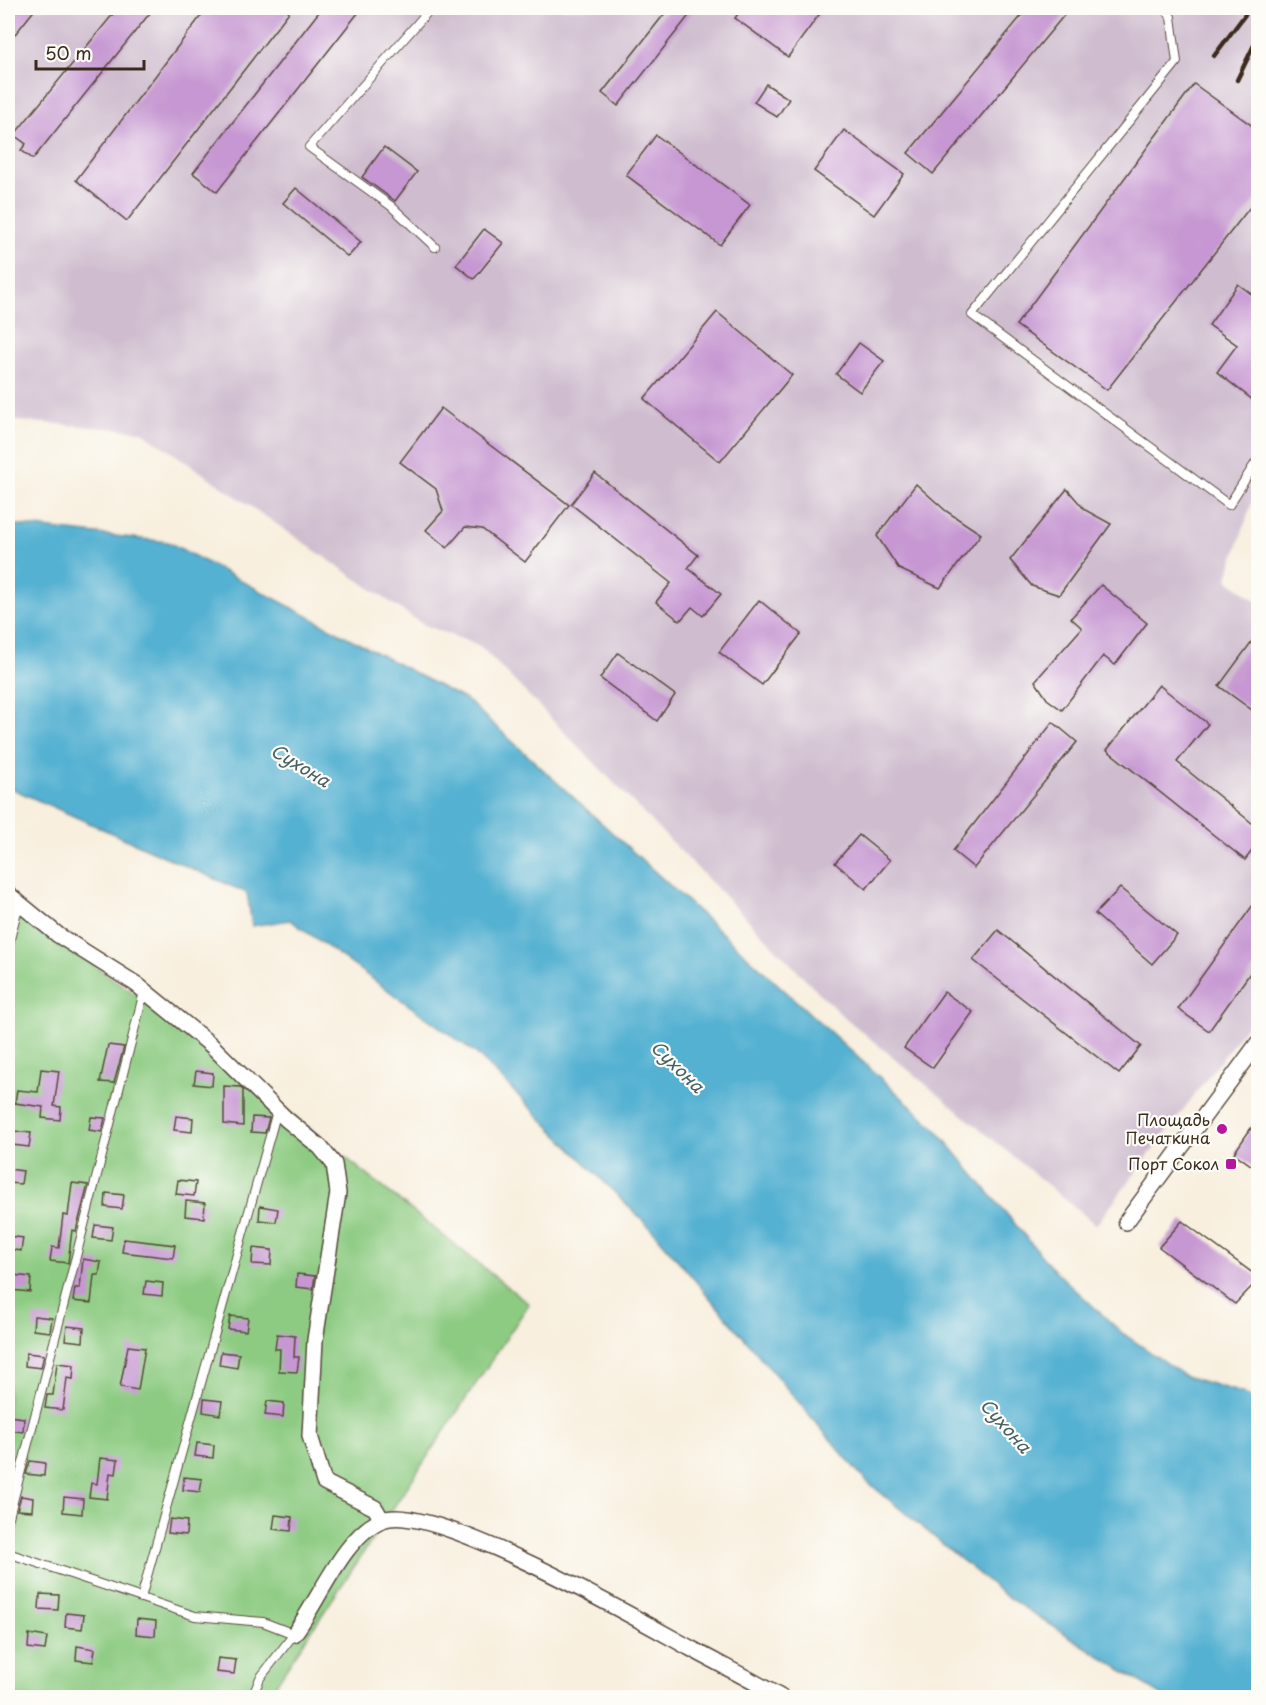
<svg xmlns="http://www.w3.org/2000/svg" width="1266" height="1705" viewBox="0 0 1266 1705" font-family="'Playpen Sans',sans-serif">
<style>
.industrial{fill:#cfbdcf}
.green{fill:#8dcb82;stroke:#647a50;stroke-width:1.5}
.water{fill:#54b1d2;stroke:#486e78;stroke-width:1.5}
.building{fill:#c697d2}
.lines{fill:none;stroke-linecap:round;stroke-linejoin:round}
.service-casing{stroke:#57483b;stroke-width:10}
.minor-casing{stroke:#57483b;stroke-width:18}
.service{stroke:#fff;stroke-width:8}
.minor{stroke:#fff;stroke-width:15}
.rail{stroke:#3b2a1e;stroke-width:4.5}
.poi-dot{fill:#b5179e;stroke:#fdfcf7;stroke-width:2}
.labels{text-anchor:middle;stroke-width:4.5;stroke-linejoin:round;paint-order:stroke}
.poi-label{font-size:16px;fill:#3b2a1e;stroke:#fdfcf7;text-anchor:end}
.water-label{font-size:18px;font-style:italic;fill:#456066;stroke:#fdfcf7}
</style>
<rect width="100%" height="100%" fill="#fdfcf7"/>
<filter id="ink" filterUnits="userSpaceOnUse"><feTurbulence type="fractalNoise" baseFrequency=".0167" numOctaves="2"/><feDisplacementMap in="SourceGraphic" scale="12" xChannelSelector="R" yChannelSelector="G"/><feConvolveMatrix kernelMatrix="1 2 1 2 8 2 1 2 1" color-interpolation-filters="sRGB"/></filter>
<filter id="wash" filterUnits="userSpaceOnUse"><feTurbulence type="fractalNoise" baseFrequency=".008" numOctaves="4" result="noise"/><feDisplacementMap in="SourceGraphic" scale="24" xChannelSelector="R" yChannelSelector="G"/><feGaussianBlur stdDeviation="1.35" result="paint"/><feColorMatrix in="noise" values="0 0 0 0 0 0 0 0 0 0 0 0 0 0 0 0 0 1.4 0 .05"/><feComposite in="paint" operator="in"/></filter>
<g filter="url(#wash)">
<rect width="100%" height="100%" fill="#f8efde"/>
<polygon class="industrial" points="8,8 1258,8 1258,483 1227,579 1258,602 1258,1011 1096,1225 837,1011 480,646 422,624 141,431 8,420"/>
<polygon class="green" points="8,906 173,1020 529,1304 276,1684 273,1697 8,1697"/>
<polygon class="water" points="8,524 168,542 468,701 934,1127 1050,1266 1121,1332 1185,1376 1245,1394 1258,1404 1258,1697 1164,1697 1004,1595 864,1479 653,1231 477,1054 290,920 252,926 247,893 8,787"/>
<g id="blocks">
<g class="building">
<polygon points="8,8 36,8 8,43"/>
<polygon points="118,8 154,8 33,159 21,150 26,144 14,135"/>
<polygon points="207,8 292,8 127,221 76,180"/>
<polygon points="322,8 362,8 217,192 193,173"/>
<polygon points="669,8 695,8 618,106 602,93"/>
<polygon points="742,8 824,8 788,57 735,18"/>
<polygon points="1028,8 1070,8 933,174 908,153"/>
<polygon points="766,84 789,99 777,117 754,102"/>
<polygon points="1194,84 1258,130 1258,197 1107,390 1016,325"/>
<polygon points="844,130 904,174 874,215 814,171"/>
<polygon points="656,135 750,205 720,245 626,175"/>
<polygon points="384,147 417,172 395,201 362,177"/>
<polygon points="296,188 361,242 348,257 283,203"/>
<polygon points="484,229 503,243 474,279 456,265"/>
<polygon points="1238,284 1258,299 1258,404 1217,372 1237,345 1209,325"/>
<polygon points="717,312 792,375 720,462 644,399"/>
<polygon points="859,343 884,361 860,392 836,374"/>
<polygon points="441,408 569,505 525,562 482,529 465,527 447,548 426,530 443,511 436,489 400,462"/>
<polygon points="595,473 698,555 688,568 721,594 703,616 692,607 680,621 656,602 671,583 571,504"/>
<polygon points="916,484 946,511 981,534 940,588 899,569 877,536"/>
<polygon points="1067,489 1085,510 1111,524 1059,595 1032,586 1010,560"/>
<polygon points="1101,585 1147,623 1115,665 1103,656 1062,710 1047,699 1035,681 1082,628 1071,618"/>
<polygon points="759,600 801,634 762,685 719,652"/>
<polygon points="1258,633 1258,701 1252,710 1219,686"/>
<polygon points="618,653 675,695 657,721 600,678"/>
<polygon points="1159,685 1208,724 1177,762 1258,828 1258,843 1245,860 1107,750"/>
<polygon points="1053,722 1077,742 974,868 953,851"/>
<polygon points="859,835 890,860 866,889 835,863"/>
<polygon points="1120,888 1177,935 1152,964 1095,914"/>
<polygon points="1258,898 1258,962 1209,1031 1178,1009"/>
<polygon points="998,930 1141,1046 1119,1074 973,960"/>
<polygon points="944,992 973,1012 933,1068 904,1048"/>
<polygon points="108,1045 124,1047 114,1083 100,1082"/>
<polygon points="41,1069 59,1071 54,1106 61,1107 60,1120 42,1118 43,1107 15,1103 17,1090 38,1092"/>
<polygon points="196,1071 213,1073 212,1086 194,1084"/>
<polygon points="224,1086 240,1087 243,1090 243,1126 224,1124"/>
<polygon points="176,1116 193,1118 192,1132 174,1130"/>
<polygon points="91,1117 105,1118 102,1132 89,1130"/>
<polygon points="252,1117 269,1118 265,1133 251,1132"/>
<polygon points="1258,1118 1258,1170 1234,1153"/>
<polygon points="13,1131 31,1133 29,1147 12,1145"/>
<polygon points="8,1169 23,1171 21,1184 8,1183"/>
<polygon points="178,1180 196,1182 194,1196 176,1194"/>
<polygon points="72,1183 88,1185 76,1231 72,1230 68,1263 50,1261 52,1247 59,1248 63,1215 68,1216"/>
<polygon points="106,1193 124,1195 122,1209 105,1207"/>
<polygon points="186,1201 205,1203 204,1218 185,1216"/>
<polygon points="260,1206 278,1209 276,1222 259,1220"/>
<polygon points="1182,1221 1258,1277 1258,1280 1235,1304 1159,1247"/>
<polygon points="95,1225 113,1227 111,1240 93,1238"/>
<polygon points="8,1236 23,1238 21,1251 8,1249"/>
<polygon points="124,1239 175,1245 173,1258 122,1252"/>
<polygon points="253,1248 272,1250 271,1265 252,1264"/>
<polygon points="83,1259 101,1262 99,1275 94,1275 91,1303 73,1301 75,1288 80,1288"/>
<polygon points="297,1274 315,1276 313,1289 296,1287"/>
<polygon points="12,1275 31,1277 30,1292 11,1290"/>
<polygon points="146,1281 163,1283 162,1296 144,1294"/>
<polygon points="34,1316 52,1318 50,1332 33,1330"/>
<polygon points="230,1316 248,1318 246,1331 228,1329"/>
<polygon points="67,1326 84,1328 83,1342 65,1340"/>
<polygon points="277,1334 295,1336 294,1357 299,1357 297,1372 279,1371 280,1349 275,1349"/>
<polygon points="128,1346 145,1348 138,1390 120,1387"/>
<polygon points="221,1352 239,1354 237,1368 219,1365"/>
<polygon points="26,1353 44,1355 41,1368 25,1366"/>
<polygon points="57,1363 74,1365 73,1379 67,1378 63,1410 45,1408 47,1395 53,1395"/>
<polygon points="204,1399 222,1401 220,1415 203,1412"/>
<polygon points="267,1401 284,1403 283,1417 265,1415"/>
<polygon points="8,1416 24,1418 23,1432 8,1430"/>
<polygon points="197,1443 214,1445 213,1458 195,1456"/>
<polygon points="100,1458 118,1460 116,1474 110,1473 107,1499 89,1497 91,1483 97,1484"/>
<polygon points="30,1461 45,1463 44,1476 26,1474"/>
<polygon points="184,1477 202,1479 200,1492 183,1490"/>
<polygon points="21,1496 33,1498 32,1511 17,1510"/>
<polygon points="64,1497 83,1499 82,1514 63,1512"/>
<polygon points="275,1515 292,1517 291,1531 273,1529"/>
<polygon points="170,1519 187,1521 186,1535 168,1533"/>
<polygon points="40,1594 59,1595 58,1610 39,1609"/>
<polygon points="66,1613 84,1615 82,1629 65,1627"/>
<polygon points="137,1619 156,1621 155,1636 136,1634"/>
<polygon points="29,1634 47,1637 45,1650 28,1648"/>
<polygon points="77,1646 95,1649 93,1662 76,1660"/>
<polygon points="218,1658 236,1660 234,1674 216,1672"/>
</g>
</g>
</g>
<g filter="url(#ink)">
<use href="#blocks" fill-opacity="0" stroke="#57483b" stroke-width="1.5"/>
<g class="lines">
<g class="service-casing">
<g id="service">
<polyline points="431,8 309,147 391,206 435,247"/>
<polyline points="1165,8 1171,17 1177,62 972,315 1229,505 1258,459"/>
<polyline points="8,947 19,903"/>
<polyline points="8,1521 144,992"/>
<polyline points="8,1553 195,1616 263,1622 294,1634 260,1678 252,1698"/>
<polyline points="141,1598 277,1111"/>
</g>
</g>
<g class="minor-casing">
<g id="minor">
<polyline points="8,894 58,935 136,984 211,1045 286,1119 320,1147 334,1164 338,1193 315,1340 310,1436 324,1482 375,1508 382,1520"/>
<polyline points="1126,1222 1258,1043"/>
<path d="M294,1634C318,1603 344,1535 382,1520C431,1500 639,1620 690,1648C721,1665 752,1680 782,1698"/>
</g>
</g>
<use href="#service" class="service"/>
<use href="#minor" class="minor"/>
<g class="rail">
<polyline points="1214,56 1250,8"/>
<polyline points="1237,80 1258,37"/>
</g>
</g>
</g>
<g class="poi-dot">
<circle cx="1222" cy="1129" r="6"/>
<rect x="1225" y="1158" width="12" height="12" rx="3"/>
</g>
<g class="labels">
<g class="poi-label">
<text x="1210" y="1126">Площадь<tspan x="1210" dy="18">Печаткина</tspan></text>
<text x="1219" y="1170">Порт Сокол</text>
</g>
<g class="water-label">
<text transform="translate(300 766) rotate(31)" y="6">Сухона</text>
<text transform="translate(677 1067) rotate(44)" y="6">Сухона</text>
<text transform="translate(1005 1426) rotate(48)" y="6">Сухона</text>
</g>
</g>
<rect width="1266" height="1705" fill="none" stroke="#fdfcf7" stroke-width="30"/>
<path d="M36 60v9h108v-9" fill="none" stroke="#3b2a1e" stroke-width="3"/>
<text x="45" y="60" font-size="18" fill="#3b2a1e" stroke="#fdfcf7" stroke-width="4.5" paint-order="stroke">50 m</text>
</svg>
